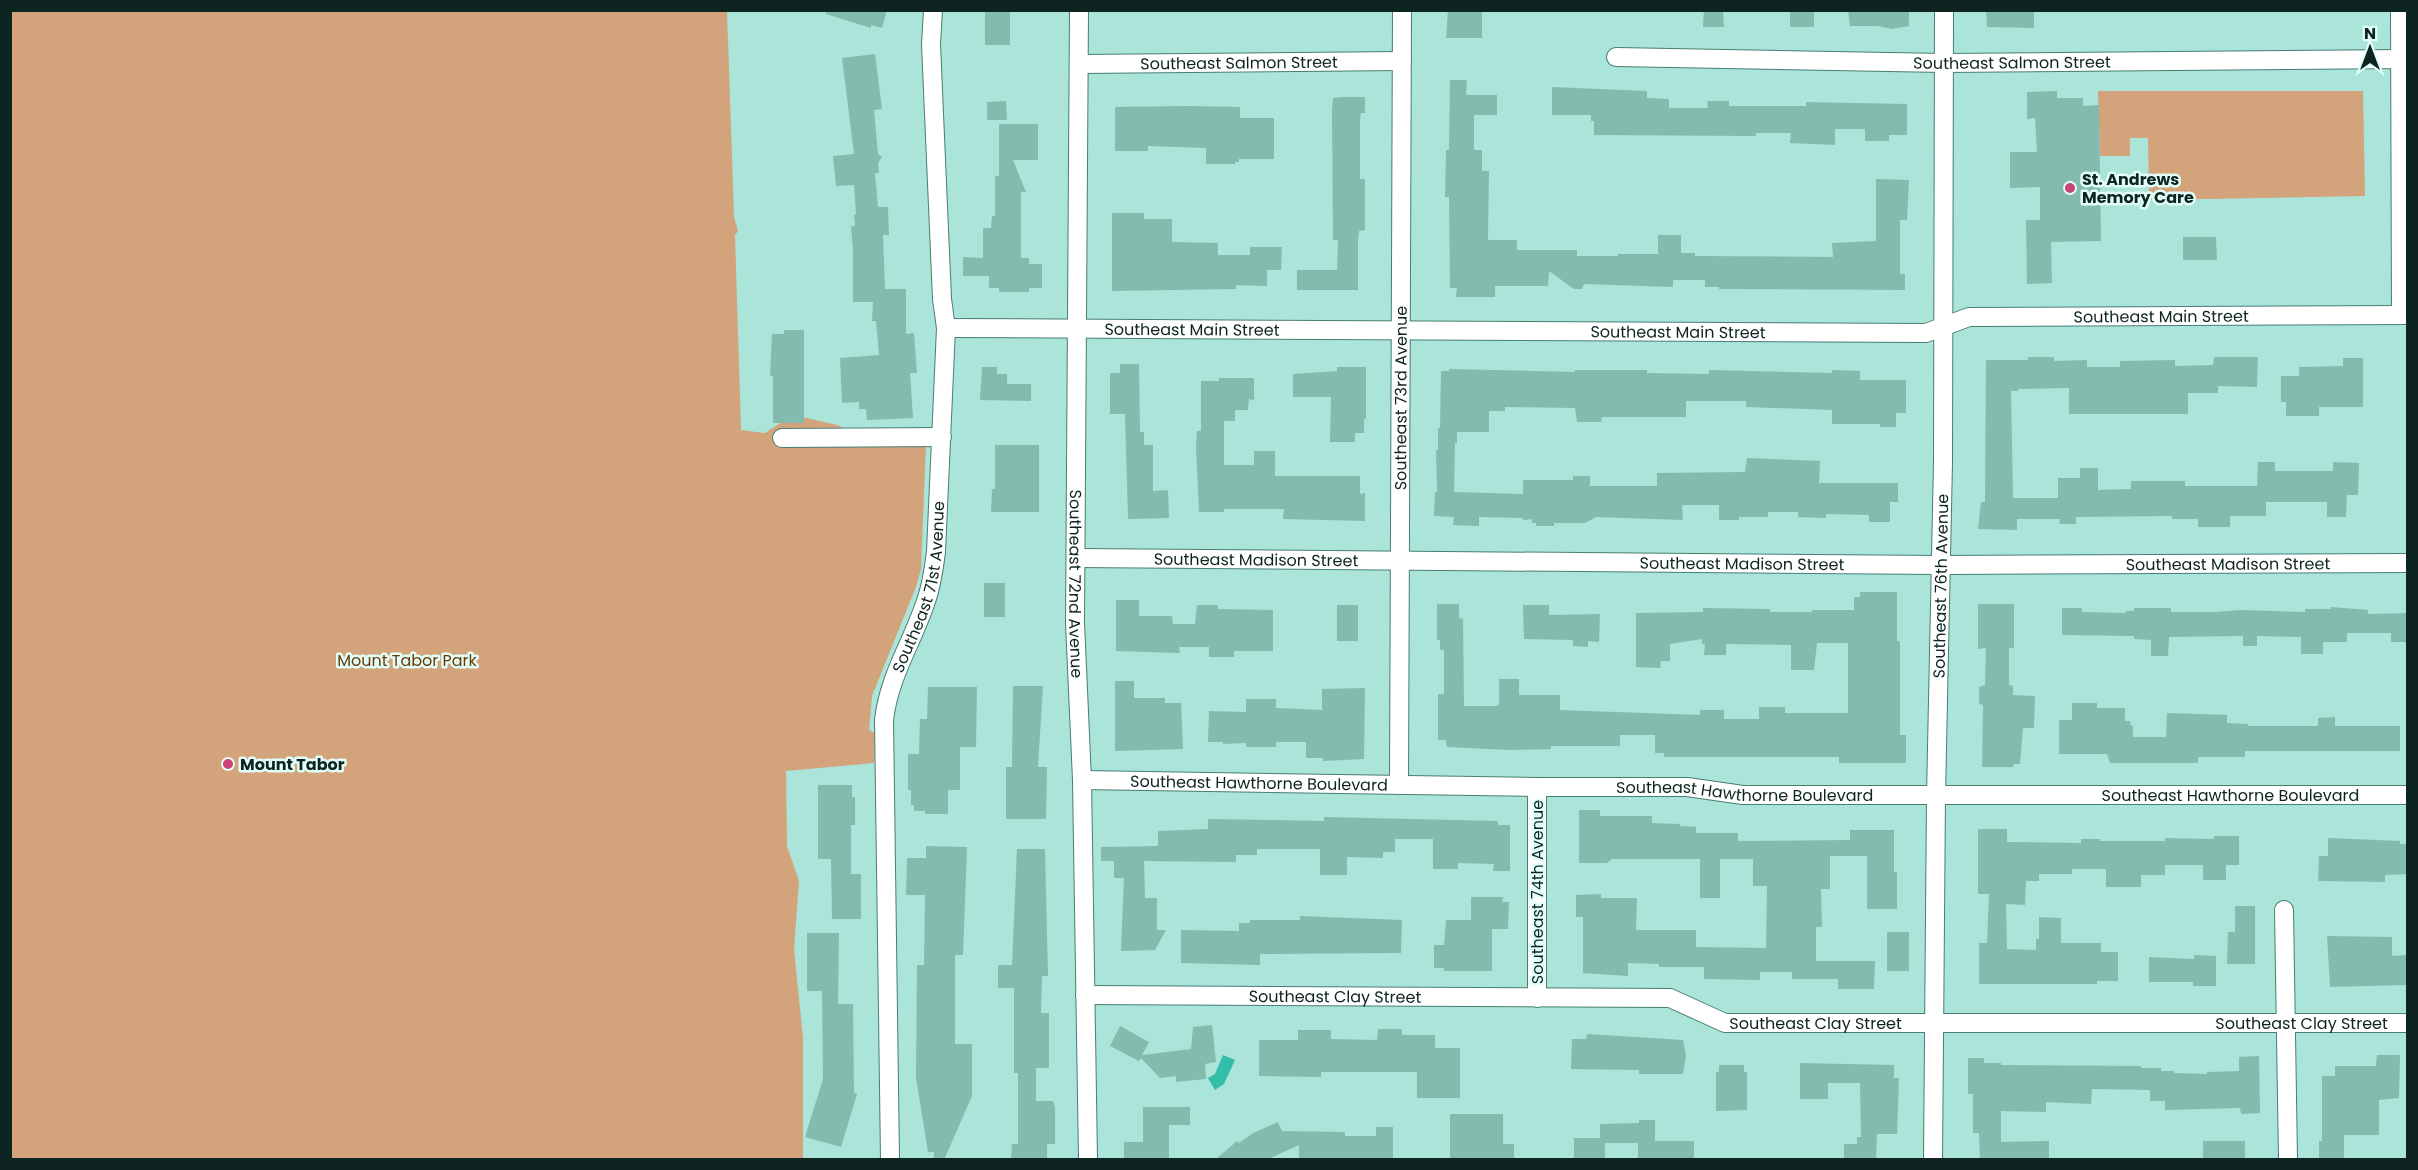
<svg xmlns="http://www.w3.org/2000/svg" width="2418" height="1170" viewBox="0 0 2418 1170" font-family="Poppins,sans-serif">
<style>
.green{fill:#d3a37b}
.water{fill:#33bea9}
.building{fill:#83bbaf}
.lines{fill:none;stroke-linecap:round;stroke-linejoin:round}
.street-casing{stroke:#487e74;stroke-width:20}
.street{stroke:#fff;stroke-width:18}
.poi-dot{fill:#cd4278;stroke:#e2fef8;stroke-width:2}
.labels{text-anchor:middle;stroke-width:5;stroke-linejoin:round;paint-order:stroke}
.street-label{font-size:16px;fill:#0d2420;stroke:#e2fef8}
.poi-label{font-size:16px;font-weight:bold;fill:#0d2420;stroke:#e2fef8;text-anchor:start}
.park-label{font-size:16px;fill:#693a06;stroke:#e2fef8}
</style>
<rect width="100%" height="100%" fill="#abe4d8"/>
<g class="green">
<polygon points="11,11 727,11 734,217 738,231 735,235 741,430 765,433 793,415 837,425 879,446 926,445 921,569 916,587 872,696 869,730 875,733 874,763 786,771 787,846 799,881 794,949 803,1038 803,1159 11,1159"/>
<polygon points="2098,91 2363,91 2365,196 2149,200 2148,138 2130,138 2130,156 2100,156"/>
</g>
<polygon class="water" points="1223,1055 1235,1060 1224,1084 1215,1090 1208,1078 1215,1074"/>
<g class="building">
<polygon points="826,10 887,10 882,28 871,25 871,28 826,14"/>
<rect x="985" y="10" width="25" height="35"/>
<polygon points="1448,10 1482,10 1482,38 1446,38"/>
<polygon points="1704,10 1723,10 1724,27 1703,27"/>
<rect x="1790" y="10" width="24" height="17"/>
<polygon points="1848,10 1909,10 1909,26 1892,29 1878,26 1850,26"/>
<polygon points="1986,10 2034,10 2034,28 1987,27"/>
<polygon points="875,54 882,109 874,110 878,154 882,157 878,163 879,173 875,173 878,207 888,207 889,235 883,235 885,289 906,289 906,334 914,333 917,373 910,373 913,418 867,420 866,409 859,409 859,402 842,403 840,358 879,355 876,321 872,321 873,302 853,302 853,252 851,226 855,226 854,215 856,214 854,185 836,186 833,156 854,154 842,58"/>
<polygon points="1450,80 1467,80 1466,95 1497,95 1497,115 1474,115 1474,150 1482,150 1482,171 1489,171 1488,240 1517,240 1517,250 1577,250 1577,256 1618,256 1618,254 1658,254 1658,235 1681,235 1681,253 1695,253 1695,256 1833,257 1832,243 1876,241 1876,179 1909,180 1907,220 1900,220 1900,274 1905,274 1905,290 1719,289 1719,287 1705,287 1705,280 1673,280 1673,287 1584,284 1582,289 1574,289 1549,271 1548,286 1495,286 1495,297 1456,297 1457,288 1450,288 1449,197 1445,197 1446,150 1449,150"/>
<polygon points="1552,87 1647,91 1647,98 1669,99 1669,108 1708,108 1707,101 1729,101 1729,106 1806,106 1806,102 1907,104 1907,135 1889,135 1889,141 1865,141 1865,129 1835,129 1835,145 1790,143 1791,133 1756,133 1756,136 1594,135 1594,121 1591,121 1591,115 1552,115"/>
<polygon points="2057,91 2057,98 2083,98 2083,106 2099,105 2101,241 2051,242 2052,283 2027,284 2026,220 2040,220 2040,187 2010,188 2010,152 2037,152 2035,118 2027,119 2027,92"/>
<polygon points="1343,97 1365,97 1365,113 1361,113 1360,119 1360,179 1365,179 1365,230 1359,231 1358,240 1358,290 1297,290 1297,270 1337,270 1338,240 1333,240 1332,111 1333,98"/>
<polygon points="1006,101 1007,120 987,120 987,102"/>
<polygon points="1188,106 1240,107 1240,118 1274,118 1274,159 1239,159 1239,162 1235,162 1235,164 1206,164 1206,148 1148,146 1148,151 1115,151 1115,107"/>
<polygon points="999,124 1038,124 1038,160 1013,160 1026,192 1021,192 1021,258 1029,258 1029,264 1042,264 1042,288 1029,288 1029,292 999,292 999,288 989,288 989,276 963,276 963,257 983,258 983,228 991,228 992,216 995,216 995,176 999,176"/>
<polygon points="1112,213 1144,213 1144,219 1172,219 1172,242 1218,243 1218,255 1250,255 1250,247 1282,247 1281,270 1267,270 1267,286 1236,285 1236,289 1112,291"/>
<polygon points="2183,237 2216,237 2217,260 2183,260"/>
<polygon points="784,330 804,330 804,423 773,423 773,376 770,376 772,334 784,334"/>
<polygon points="2028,357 2054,357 2054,361 2087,360 2087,367 2120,367 2120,361 2175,360 2175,366 2213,365 2214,357 2258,357 2257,387 2218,386 2218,393 2188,393 2188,414 2069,414 2069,388 2018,389 2018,391 2011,391 2013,498 2058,498 2058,478 2080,478 2080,468 2098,468 2098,490 2131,489 2131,481 2185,481 2185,486 2257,486 2258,462 2275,462 2275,471 2333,471 2333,462 2359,463 2358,495 2347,495 2346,517 2327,517 2327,502 2266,502 2266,516 2230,516 2230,527 2198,527 2198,519 2172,519 2172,516 2076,517 2076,524 2059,524 2060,519 2017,519 2017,530 1978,529 1981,502 1985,502 1986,360 2028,360"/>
<polygon points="2343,358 2363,358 2363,407 2319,407 2319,416 2286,416 2286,402 2281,402 2281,376 2299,376 2299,367 2343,366"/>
<polygon points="1120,364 1139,364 1140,432 1144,432 1144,445 1153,445 1153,491 1168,490 1169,518 1128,519 1125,414 1110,414 1110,373 1120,373"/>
<polygon points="982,367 997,367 997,374 1007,374 1007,384 1031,384 1031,401 980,400"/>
<polygon points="1337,367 1366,367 1366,419 1364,419 1364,433 1355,433 1355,442 1330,442 1331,397 1293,397 1293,374 1337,371"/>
<polygon points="1449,369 1575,372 1575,370 1647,370 1647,373 1709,374 1709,370 1832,373 1832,370 1860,371 1860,380 1906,380 1906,413 1896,413 1896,427 1880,427 1880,424 1832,424 1832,410 1746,407 1746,401 1686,401 1686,417 1602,417 1601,422 1577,422 1575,408 1505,407 1505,411 1489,411 1489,432 1457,432 1457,443 1455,443 1454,492 1523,494 1523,480 1573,480 1573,476 1590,476 1590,486 1657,486 1657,473 1745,472 1747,458 1820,461 1819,483 1898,483 1898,502 1890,502 1890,522 1869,522 1869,515 1826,514 1826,518 1798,517 1798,512 1768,512 1768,517 1739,517 1739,520 1719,520 1719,505 1682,505 1683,520 1596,517 1585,523 1554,523 1554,526 1536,526 1536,523 1532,523 1532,519 1523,520 1523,518 1479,517 1479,526 1453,525 1454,517 1434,516 1435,492 1437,492 1436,450 1438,450 1438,428 1440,428 1441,371 1449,371"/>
<polygon points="1219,378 1254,378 1254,400 1249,399 1248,410 1235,410 1235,421 1224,421 1224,465 1254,465 1254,451 1275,451 1275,476 1360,476 1360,494 1365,493 1365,521 1283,519 1284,509 1224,509 1224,512 1199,512 1196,447 1197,431 1201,431 1201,381 1219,381"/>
<polygon points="995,445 1039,445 1039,512 991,512 992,489 995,489"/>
<rect x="984" y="583" width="21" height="34"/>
<polygon points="1860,592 1897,592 1897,641 1900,641 1900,735 1906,735 1906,763 1839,763 1839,757 1664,757 1664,753 1655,753 1655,735 1620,735 1620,746 1551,746 1551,749 1510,750 1447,747 1446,740 1438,740 1438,694 1444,694 1444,650 1440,650 1440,640 1437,640 1437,604 1459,604 1459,618 1463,619 1464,706 1497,706 1499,704 1499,679 1519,679 1519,695 1560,695 1560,710 1700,715 1700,710 1724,710 1724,719 1759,719 1759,707 1785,707 1785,713 1848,713 1848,643 1817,643 1814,670 1791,670 1791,645 1726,644 1726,655 1704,655 1705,644 1702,644 1702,639 1670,644 1670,661 1661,661 1660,668 1636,667 1636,613 1703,612 1703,608 1770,609 1770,612 1812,612 1812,610 1854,610 1854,597 1860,597"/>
<polygon points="1116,600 1139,600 1139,616 1172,616 1173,624 1195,624 1197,605 1218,605 1218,609 1273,610 1273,651 1234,651 1234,657 1209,657 1209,647 1179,647 1180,653 1116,651"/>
<polygon points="1978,604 2014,604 2014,648 2009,648 2009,685 2013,686 2013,695 2035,696 2034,728 2023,728 2020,764 2014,764 2013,767 1982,767 1983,705 1979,704 1979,687 1985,685 1986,648 1978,649"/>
<rect x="1337" y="605" width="21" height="36"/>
<polygon points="1523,605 1549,605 1549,615 1600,614 1599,642 1588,641 1588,647 1573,646 1573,640 1524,639"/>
<polygon points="2331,607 2368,610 2368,614 2408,613 2408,642 2391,642 2391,633 2347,633 2347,642 2323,642 2323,654 2301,654 2301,637 2257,636 2257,646 2243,646 2243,636 2169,637 2168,656 2151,656 2151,640 2134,639 2134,636 2062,635 2062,608 2082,608 2082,612 2126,613 2126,611 2134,611 2134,608 2171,608 2171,612 2215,612 2241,610 2305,612 2305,609 2331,609"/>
<polygon points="1115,681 1134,681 1134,698 1165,698 1165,703 1181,703 1183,749 1115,751"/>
<polygon points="1013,686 1043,686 1038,767 1047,767 1046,819 1006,819 1006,767 1012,767"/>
<polygon points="928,687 977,687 976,747 960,747 960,790 948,790 948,814 925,814 925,811 914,811 914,805 911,805 911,790 908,790 908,754 919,754 920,719 927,719"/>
<polygon points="1365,688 1364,759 1323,761 1323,758 1306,758 1306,742 1276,742 1276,747 1246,747 1246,743 1223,744 1223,742 1208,742 1209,711 1246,712 1246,699 1276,699 1276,708 1322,710 1322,689"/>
<polygon points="2072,703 2097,703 2097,708 2125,708 2125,721 2130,721 2131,726 2133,726 2133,737 2166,737 2167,713 2227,715 2227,723 2248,724 2248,726 2318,726 2318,718 2335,717 2335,726 2400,726 2400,751 2245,751 2245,757 2198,757 2198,763 2110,763 2107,754 2059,754 2059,720 2072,720"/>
<polygon points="818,785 852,785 852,797 855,797 855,825 851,825 851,874 861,874 861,919 832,919 831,859 818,859"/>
<polygon points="1579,810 1600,810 1600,816 1652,816 1652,823 1680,824 1680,826 1696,827 1696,833 1738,833 1738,841 1850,840 1850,830 1894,830 1894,872 1897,872 1897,909 1867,909 1867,856 1830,856 1830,889 1821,889 1822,927 1816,927 1816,961 1875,961 1874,989 1838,989 1838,979 1792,979 1792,972 1760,972 1760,980 1704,979 1704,967 1659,967 1659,964 1628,963 1628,976 1583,973 1583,917 1576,917 1576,895 1601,894 1601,898 1637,898 1636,930 1696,930 1696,947 1766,948 1767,886 1753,886 1753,859 1720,859 1720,898 1700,898 1700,859 1612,859 1607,863 1579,863"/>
<polygon points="1324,817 1498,821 1498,825 1510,825 1510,871 1493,871 1494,864 1458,863 1458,869 1433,869 1433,839 1395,839 1395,852 1383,852 1383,858 1347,857 1347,875 1320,875 1320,849 1257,849 1257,855 1236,855 1236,862 1144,861 1145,898 1157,898 1157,930 1166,930 1155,950 1121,951 1124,878 1114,878 1114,861 1101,861 1101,847 1158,846 1158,831 1208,829 1208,819 1324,821"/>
<polygon points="1978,829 2007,829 2007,842 2081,843 2081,839 2100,839 2100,841 2165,841 2165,838 2214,839 2214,836 2239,836 2239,865 2226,865 2226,880 2203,880 2203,865 2165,865 2165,875 2141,875 2141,887 2106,887 2106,869 2072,869 2072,874 2039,874 2039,881 2026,881 2025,905 2006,904 2007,949 2036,950 2036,939 2039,939 2039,917 2061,918 2061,943 2101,943 2101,952 2118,952 2118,981 2097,981 2097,984 1979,984 1979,943 1987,943 1989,894 1978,894"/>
<polygon points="2328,838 2400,841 2400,844 2408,844 2408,874 2385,875 2385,882 2318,881 2319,856 2328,856"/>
<polygon points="926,846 967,847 963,955 955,955 955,1044 972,1044 972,1096 944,1160 934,1160 934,1152 928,1152 916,1078 917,965 924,965 925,895 906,895 907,858 926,858"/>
<polygon points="1017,849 1045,849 1048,976 1042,976 1041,1013 1049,1013 1049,1068 1036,1068 1036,1101 1053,1101 1055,1107 1055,1144 1047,1144 1047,1160 1011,1160 1012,1144 1018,1144 1018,1073 1014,1073 1014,988 998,988 998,965 1012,965"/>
<polygon points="1471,897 1503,897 1502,902 1509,902 1508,929 1492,929 1492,971 1444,971 1444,968 1434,968 1434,945 1444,945 1446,920 1471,920"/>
<polygon points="2235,906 2255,906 2255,964 2227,964 2228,932 2235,932"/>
<polygon points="1300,916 1402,920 1401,953 1260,954 1260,965 1181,963 1181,930 1239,931 1239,923 1250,923 1250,920 1300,920"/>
<rect x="1887" y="932" width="22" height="39"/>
<polygon points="807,933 839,933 838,1004 853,1004 854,1093 857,1094 841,1147 805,1137 823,1079 822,991 807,991"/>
<polygon points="2327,936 2392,937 2392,956 2408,955 2408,985 2330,987"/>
<polygon points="2194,955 2216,956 2216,986 2193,986 2193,982 2149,982 2149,957 2194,959"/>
<polygon points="1212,1025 1216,1062 1205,1064 1206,1079 1176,1082 1176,1076 1160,1078 1141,1058 1139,1061 1110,1046 1120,1026 1149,1042 1142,1055 1191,1049 1193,1027"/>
<polygon points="1378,1029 1402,1029 1402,1035 1435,1035 1435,1048 1460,1048 1460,1098 1417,1098 1417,1072 1321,1072 1321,1077 1259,1076 1259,1040 1298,1040 1298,1030 1331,1030 1331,1039 1377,1040"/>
<polygon points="1587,1034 1683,1040 1686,1056 1683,1074 1639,1074 1639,1070 1571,1069 1572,1039 1586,1039"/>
<polygon points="2377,1055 2400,1055 2399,1098 2379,1100 2379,1135 2344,1135 2344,1160 2319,1160 2319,1141 2322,1141 2322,1076 2335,1076 2335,1066 2376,1066"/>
<polygon points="2259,1056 2260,1113 2241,1114 2240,1108 2165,1110 2165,1101 2150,1101 2150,1090 2092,1089 2091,1104 2046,1102 2046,1112 2001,1111 2001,1142 2049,1141 2049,1160 1980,1160 1979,1133 1973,1133 1973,1094 1968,1094 1968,1058 1984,1058 1984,1063 2001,1063 2001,1065 2141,1066 2141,1068 2161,1068 2161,1071 2174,1071 2174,1073 2207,1074 2207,1072 2239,1071 2239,1057"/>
<polygon points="1800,1063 1894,1065 1894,1078 1899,1078 1897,1134 1877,1134 1876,1159 1844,1159 1844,1144 1857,1144 1857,1137 1861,1137 1860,1083 1828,1083 1828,1099 1800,1099"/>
<polygon points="1719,1065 1744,1065 1744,1072 1747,1072 1747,1110 1716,1111 1716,1072 1719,1072"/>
<polygon points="1143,1107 1190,1107 1190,1125 1169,1125 1169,1160 1124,1160 1124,1142 1143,1142"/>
<polygon points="1450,1114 1503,1114 1503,1144 1514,1144 1514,1160 1450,1160"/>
<polygon points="1639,1120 1655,1120 1655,1141 1694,1141 1694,1160 1638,1160 1638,1143 1605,1143 1605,1160 1574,1160 1574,1138 1600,1138 1600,1124 1639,1123"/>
<polygon points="1278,1122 1282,1131 1345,1132 1345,1136 1376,1136 1376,1127 1393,1127 1393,1160 1299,1160 1299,1145 1266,1160 1215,1160 1237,1141 1239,1143 1253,1133"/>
<rect x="2203" y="1141" width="42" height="19"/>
</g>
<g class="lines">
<g class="street-casing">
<g id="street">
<path id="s1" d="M1079,10L1075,623L1082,780L1088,1160"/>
<polyline points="2400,10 2401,315"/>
<path id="s2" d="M1616,57L1944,63L2408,59"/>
<path id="s3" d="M1079,64L1402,61"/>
<path id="s4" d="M946,328L1926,333L1969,317L2408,315"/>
<polyline points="782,438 942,437"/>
<path id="s5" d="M1076,558L1942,565L2408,563"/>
<path id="s6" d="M1082,780L1537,787H1687L1743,795H2408"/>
<path id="s7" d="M1399,785L1402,10"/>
<polyline points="2284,910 2288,1160"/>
<path id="s8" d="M1085,995L1670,998L1725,1023H2408"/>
<polyline points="1537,998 1537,787"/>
<path id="s9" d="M890,1160L884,720C889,675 914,640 927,598C932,583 934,567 936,552L946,328L942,299L931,44L933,10"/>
<path id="s10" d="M1933,1160L1936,796L1943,462L1944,10"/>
</g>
</g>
<use href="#street" class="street"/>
</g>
<g class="poi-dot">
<circle cx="2070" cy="188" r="6"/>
<circle cx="228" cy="764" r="6"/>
</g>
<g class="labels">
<g class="street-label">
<text dy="6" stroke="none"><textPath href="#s2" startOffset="396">Southeast Salmon Street</textPath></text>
<text dy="6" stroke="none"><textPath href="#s3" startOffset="160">Southeast Salmon Street</textPath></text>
<text dy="6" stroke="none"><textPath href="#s4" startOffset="1218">Southeast Main Street</textPath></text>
<text dy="6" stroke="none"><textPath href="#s4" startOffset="246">Southeast Main Street</textPath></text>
<text dy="6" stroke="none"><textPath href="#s4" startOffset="732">Southeast Main Street</textPath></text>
<text dy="6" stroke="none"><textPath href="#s7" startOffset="387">Southeast 73rd Avenue</textPath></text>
<text dy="6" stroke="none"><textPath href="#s5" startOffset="180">Southeast Madison Street</textPath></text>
<text dy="6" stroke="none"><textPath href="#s5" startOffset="1152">Southeast Madison Street</textPath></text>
<text dy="6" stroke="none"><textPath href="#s5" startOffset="666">Southeast Madison Street</textPath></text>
<text dy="6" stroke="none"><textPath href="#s9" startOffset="579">Southeast 71st Avenue</textPath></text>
<text dy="6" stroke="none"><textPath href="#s1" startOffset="574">Southeast 72nd Avenue</textPath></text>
<text dy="6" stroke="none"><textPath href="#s10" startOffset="574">Southeast 76th Avenue</textPath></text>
<text dy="6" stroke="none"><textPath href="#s6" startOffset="177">Southeast Hawthorne Boulevard</textPath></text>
<text dy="6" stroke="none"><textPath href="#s6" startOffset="663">Southeast Hawthorne Boulevard</textPath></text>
<text dy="6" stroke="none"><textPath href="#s6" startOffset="1149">Southeast Hawthorne Boulevard</textPath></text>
<text transform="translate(1537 892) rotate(-90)" y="6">Southeast 74th Avenue</text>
<text dy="6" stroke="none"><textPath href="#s8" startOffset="250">Southeast Clay Street</textPath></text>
<text dy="6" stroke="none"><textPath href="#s8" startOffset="736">Southeast Clay Street</textPath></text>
<text dy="6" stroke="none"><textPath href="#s8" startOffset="1222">Southeast Clay Street</textPath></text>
</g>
<g class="poi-label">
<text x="2082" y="185">St. Andrews<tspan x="2082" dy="18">Memory Care</tspan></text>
<text x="240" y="770">Mount Tabor</text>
</g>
<g class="park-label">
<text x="407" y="666">Mount Tabor Park</text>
</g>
</g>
<rect width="2418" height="1170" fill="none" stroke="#0d2420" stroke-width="24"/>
<g transform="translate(2370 48)" stroke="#e2fef8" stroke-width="4.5" paint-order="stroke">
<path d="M0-4.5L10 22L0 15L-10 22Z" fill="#0d2420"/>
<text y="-9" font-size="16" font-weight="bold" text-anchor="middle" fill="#0d2420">N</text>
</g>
</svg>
